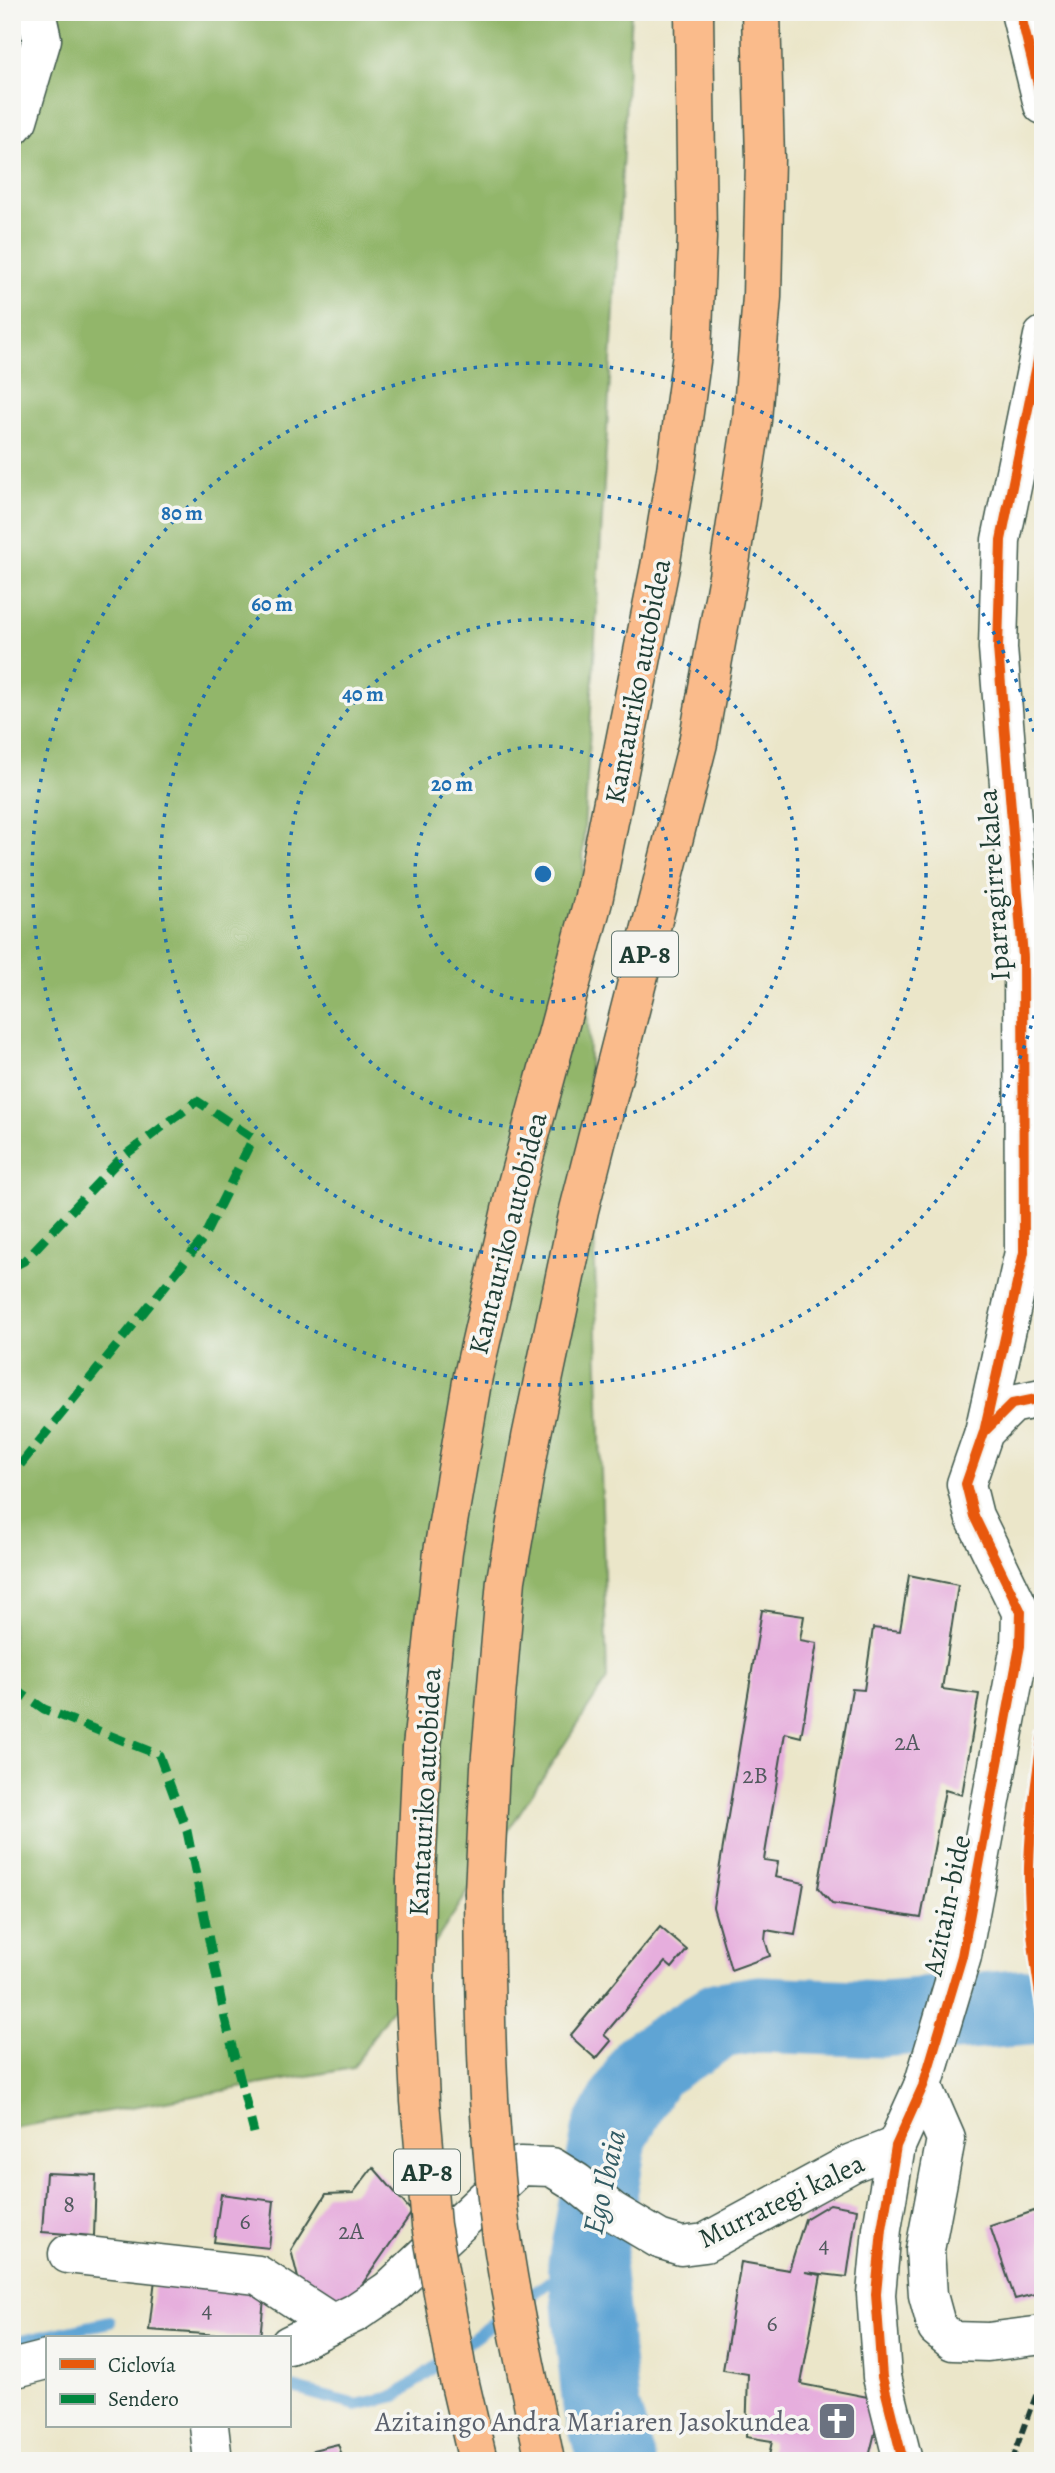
<svg xmlns="http://www.w3.org/2000/svg" width="1055" height="2473" viewBox="0 0 1055 2473" font-family="Alegreya,serif">
<style>
.forest{fill:#92b66b;stroke:#587a50;stroke-width:2}
.lines{fill:none;stroke-linecap:round;stroke-linejoin:round}
.stream{stroke:#5fa4d4;stroke-width:12}
.river{stroke:#5fa4d4;stroke-width:77}
.building{fill:#e6aedd}
.minor-casing{stroke:#3e564a;stroke-width:41}
.highway-casing{stroke:#3e564a;stroke-width:41}
.minor{stroke:#fff;stroke-width:38}
.highway{stroke:#fabb8b;stroke-width:38}
.rail{stroke:#1f3d34;stroke-width:5;stroke-dasharray:10 5;stroke-linecap:butt}
.highway-bridge-casing{stroke:#3e564a;stroke-width:41;stroke-linecap:butt}
.highway-bridge{stroke:#fabb8b;stroke-width:38}
.quiet{stroke:#00873e;stroke-width:9;stroke-dasharray:18 9;stroke-linecap:butt}
.cycleway-casing{stroke:#f6f6f2;stroke-width:15}
.cycleway{stroke:#e8590c;stroke-width:10}
.ring{fill:none;stroke:#1f6fb2;stroke-width:3.5;stroke-dasharray:3.5 7}
.labels{text-anchor:middle;stroke-width:7;stroke-linejoin:round;paint-order:stroke}
.number-label{font-size:24px;fill:#51595e}
.shield{fill:#f6f6f2;stroke:#60746d;stroke-width:2}
.shield-label{font-size:26px;font-weight:bold;fill:#1f3d34}
.street-label{font-size:28px;fill:#1f3d34;stroke:#f6f6f2}
.worship-label{font-size:28px;fill:#5b616d;stroke:#f6f6f2;text-anchor:end}
.water-label{font-size:30px;font-style:italic;fill:#325c64;stroke:#f6f6f2}
.centre{fill:#1f6fb2;stroke:#f6f6f2;stroke-width:3.5}
.ring-label{font-size:21px;text-anchor:middle;font-weight:bold;fill:#1f6fb2;stroke:#f6f6f2;stroke-width:7;stroke-linejoin:round;paint-order:stroke}
</style>
<rect width="100%" height="100%" fill="#f6f6f2"/>
<filter id="ink" filterUnits="userSpaceOnUse"><feTurbulence type="fractalNoise" baseFrequency=".0143" numOctaves="2"/><feDisplacementMap in="SourceGraphic" scale="14" xChannelSelector="R" yChannelSelector="G"/><feConvolveMatrix kernelMatrix="1 2 1 2 8 2 1 2 1" color-interpolation-filters="sRGB"/></filter>
<filter id="wash" filterUnits="userSpaceOnUse"><feTurbulence type="fractalNoise" baseFrequency=".00686" numOctaves="4" result="noise"/><feDisplacementMap in="SourceGraphic" scale="28" xChannelSelector="R" yChannelSelector="G"/><feGaussianBlur stdDeviation="1.57" result="paint"/><feColorMatrix in="noise" values="0 0 0 0 0 0 0 0 0 0 0 0 0 0 0 0 0 1.4 0 .05"/><feComposite in="paint" operator="in"/></filter>
<g filter="url(#wash)">
<rect width="100%" height="100%" fill="#ebe6c9"/>
<polygon class="forest" points="12,12 631,12 583,850 607,1679 353,2068 12,2128"/>
<g class="lines">
<g class="stream">
<polyline points="12,2343 110,2322"/>
<polyline points="289,2387 356,2405 396,2396 549,2282 586,2265"/>
</g>
<polyline class="river" points="617,2461 601,2406 586,2265 610,2133 647,2066 720,2020 759,2014 883,2019 1043,2006"/>
</g>
<g id="blocks">
<g class="building">
<polygon points="909,1575 958,1585 942,1689 979,1694 962,1795 945,1790 921,1918 832,1904 818,1888 852,1689 864,1690 873,1628 900,1631"/>
<polygon points="762,1610 804,1616 800,1640 817,1643 801,1737 785,1733 764,1860 778,1862 775,1877 804,1883 795,1935 766,1930 765,1940 770,1956 731,1970 713,1907"/>
<polygon points="660,1927 687,1950 672,1968 665,1962 604,2035 611,2041 596,2059 570,2036"/>
<polygon points="373,2167 412,2212 348,2305 312,2298 300,2286 291,2250 326,2194 353,2193"/>
<polygon points="46,2173 96,2175 94,2236 42,2232"/>
<polygon points="221,2194 274,2201 269,2248 214,2242"/>
<polygon points="830,2204 857,2209 847,2277 805,2272 821,2275 801,2384 883,2400 868,2461 768,2461 772,2441 746,2437 748,2374 723,2370 741,2262 789,2270 805,2219"/>
<polygon points="1043,2208 1043,2292 1015,2299 990,2226"/>
<polygon points="155,2279 265,2289 260,2338 149,2330"/>
<polygon points="338,2444 344,2461 316,2461 313,2450"/>
</g>
</g>
</g>
<g filter="url(#ink)">
<use href="#blocks" fill-opacity="0" stroke="#3e564a" stroke-width="2"/>
<g class="lines">
<g class="minor-casing">
<g id="minor">
<polyline points="1020,12 1043,105"/>
<polyline points="12,127 18,120 42,39 36,12"/>
<polyline points="984,1432 1024,1252 1023,957 998,648 1001,540 1043,336"/>
<polyline points="923,2086 946,2139 925,2250 928,2295 937,2328 953,2341 988,2342 1043,2335"/>
<polyline points="68,2254 258,2275 333,2324"/>
<polyline points="289,2345 355,2313 389,2290 520,2166 552,2167 576,2182 612,2211 659,2239 681,2246 705,2243 852,2163 896,2146"/>
<polyline points="12,2369 47,2360"/>
<polyline points="209,2426 213,2461"/>
<polyline points="903,2461 882,2377 876,2294 882,2229 896,2146 923,2086 962,1956 1020,1646 1021,1612 974,1516 966,1484 984,1432 1012,1404 1041,1398"/>
</g>
</g>
<g class="highway-casing">
<g id="highway">
<polyline points="416,1879 422,1747 443,1552 473,1376 516,1188 593,901 660,567 676,470 692,354 697,238 694,12"/>
<polyline points="484,1892 490,1767 506,1580 531,1438 579,1210 698,743 728,576 752,420 762,297 765,159 761,12"/>
</g>
</g>
<use href="#minor" class="minor"/>
<use href="#highway" class="highway"/>
<polyline class="rail" points="1012,2461 1035,2397 1043,2382"/>
<g class="highway-bridge-casing">
<g id="highway-bridge">
<polyline points="416,1879 415,2001 420,2101 431,2225 457,2371 478,2461"/>
<path d="M484,1892C485,2000 486,2108 499,2215C509,2298 529,2380 545,2461"/>
</g>
</g>
<use href="#highway-bridge" class="highway-bridge"/>
<g class="quiet">
<polyline points="12,1267 24,1261 121,1158 197,1101 253,1138 203,1239 12,1475"/>
<polyline points="12,1687 44,1709 159,1755 187,1831 225,2019 254,2133"/>
</g>
<g class="cycleway-casing">
<g id="cycleway">
<polyline points="1020,12 1043,105"/>
<polyline points="984,1432 1024,1252 1023,957 998,648 1001,540 1043,336"/>
<path d="M1043,1735C1036,1779 1030,1823 1029,1868C1028,1916 1035,1965 1043,2012"/>
<polyline points="903,2461 882,2377 876,2294 882,2229 896,2146 923,2086 962,1956 1020,1646 1021,1612 974,1516 966,1484 984,1432 1012,1404 1041,1398"/>
</g>
</g>
<use href="#cycleway" class="cycleway"/>
</g>
</g>
<g class="ring">
<circle cx="543" cy="874" r="128"/>
<circle cx="543" cy="874" r="255"/>
<circle cx="543" cy="874" r="383"/>
<path d="M1042 985A511 511 0 1 1 1042 763"/>
</g>
<defs>
<g id="church-square" transform="scale(2.0125)"><rect x="-9" y="-9" width="18" height="18" rx="4" fill="#6b7280" stroke="#f6f6f2"/><path d="M-1.2-6h2.4v3.5h3.3v2.4h-3.3V6h-2.4V-.1h-3.3v-2.4h3.3Z" fill="#fff"/></g>
</defs>
<g fill-rule="evenodd">
<use href="#church-square" x="837" y="2421"/>
</g>
<g class="labels">
<g class="number-label">
<text x="907" y="1750">2A</text>
<text x="755" y="1783">2B</text>
<text x="69" y="2212">8</text>
<text x="245" y="2229">6</text>
<text x="351" y="2239">2A</text>
<text x="824" y="2252">4</text>
<text x="207" y="2317">4</text>
<text x="772" y="2331">6</text>
</g>
<g class="shield">
<rect x="612" y="931.5" width="66" height="45" rx="5"/>
<rect x="394" y="2149.5" width="66" height="45" rx="5"/>
</g>
<g class="shield-label">
<text x="645" y="963">AP-8</text>
<text x="427" y="2181">AP-8</text>
</g>
<g class="street-label">
<text transform="translate(637 681) rotate(-79)" y="10">Kantauriko autobidea</text>
<text transform="translate(993 885) rotate(-94)" y="10">Iparragirre kalea</text>
<text transform="translate(507 1233) rotate(-76)" y="10">Kantauriko autobidea</text>
<text transform="translate(424 1792) rotate(-87)" y="10">Kantauriko autobidea</text>
<text transform="translate(946 1905) rotate(-78)" y="10">Azitain-bide</text>
<text transform="translate(781 2200) rotate(-26)" y="10">Murrategi kalea</text>
</g>
<g class="worship-label">
<text x="810" y="2431">Azitaingo Andra Mariaren Jasokundea</text>
</g>
<g class="water-label">
<text transform="translate(604 2182) rotate(-77)" y="10">Ego Ibaia</text>
</g>
</g>
<circle cx="543" cy="874" r="10" class="centre"/>
<g class="ring-label">
<text x="182" y="520">80 m</text>
<text x="272" y="611">60 m</text>
<text x="363" y="701">40 m</text>
<text x="452" y="791">20 m</text>
</g>
<rect width="1055" height="2473" fill="none" stroke="#f6f6f2" stroke-width="42"/>
<rect x="46" y="2336" width="245" height="91" fill="#f6f6f2" stroke="#a0aca6" stroke-width="2"/>
<rect x="60" y="2359" width="35" height="10" fill="#e8590c" stroke="#a0aca6" stroke-width="2"/>
<text x="108" y="2372" font-size="21" fill="#1f3d34">Ciclovía</text>
<rect x="60" y="2394" width="35" height="10" fill="#00873e" stroke="#a0aca6" stroke-width="2"/>
<text x="108" y="2406" font-size="21" fill="#1f3d34">Sendero</text>
</svg>
